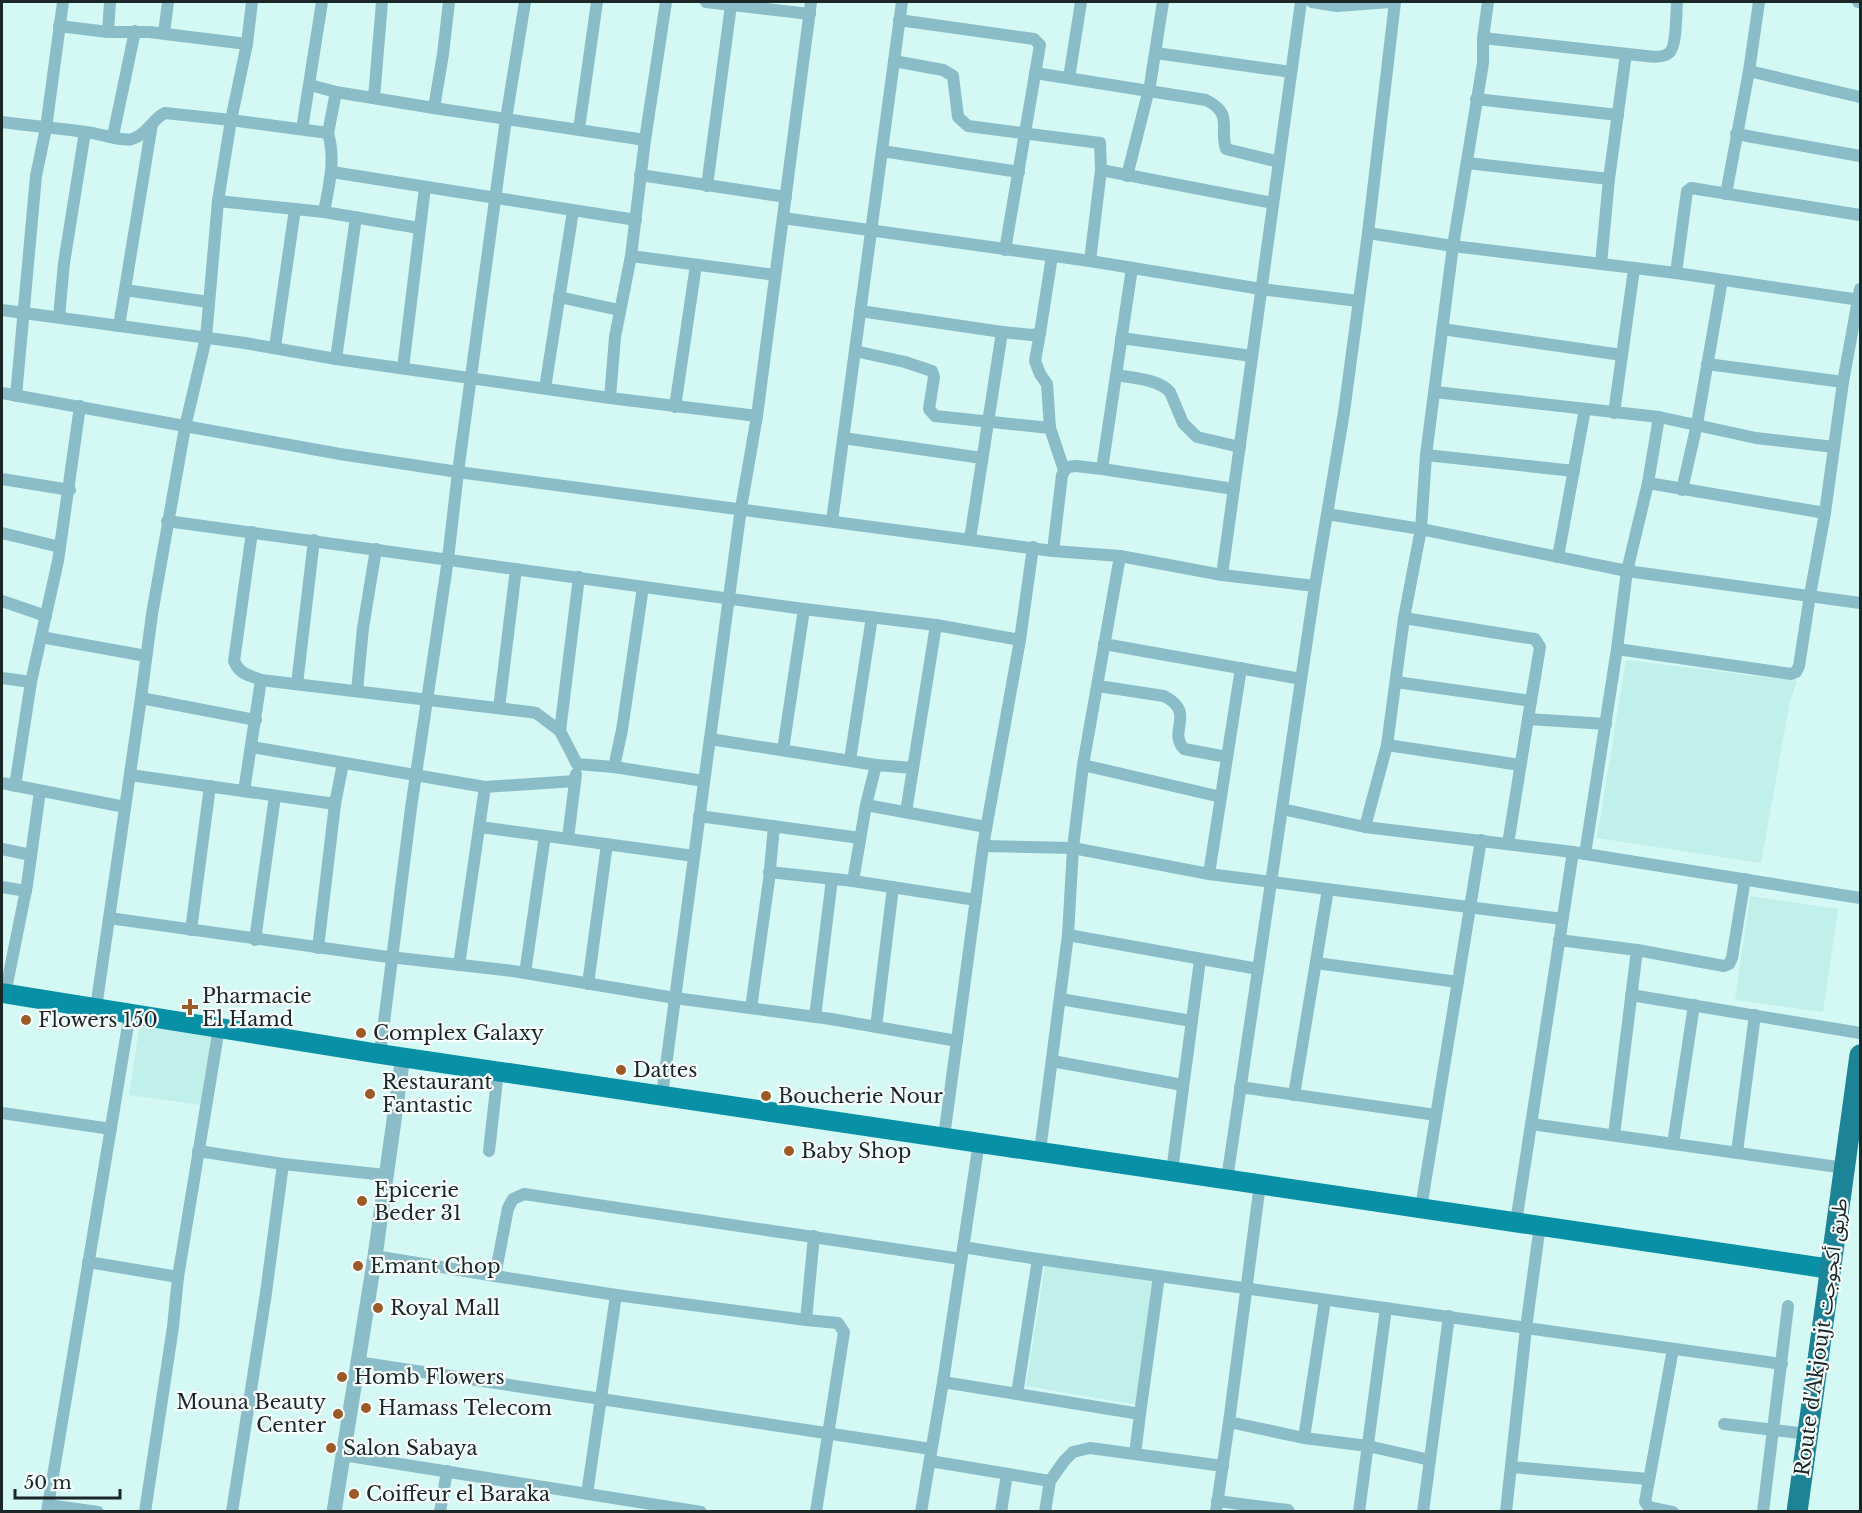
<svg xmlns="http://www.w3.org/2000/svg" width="1862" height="1513" viewBox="0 0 1862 1513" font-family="'Libre Baskerville','Noto Sans Arabic',serif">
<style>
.built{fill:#c1efe9}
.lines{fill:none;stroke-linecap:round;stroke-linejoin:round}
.minor{stroke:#8abdc8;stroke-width:12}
.tertiary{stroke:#8abdc8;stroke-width:15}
.primary{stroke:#0890a6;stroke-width:20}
.trunk{stroke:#1d8497;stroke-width:21}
.poi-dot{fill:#9b5a26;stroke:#f7fefd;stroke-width:2}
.labels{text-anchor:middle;stroke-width:4.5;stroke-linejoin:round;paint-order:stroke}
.poi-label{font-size:20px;fill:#1a2726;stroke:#f7fefd;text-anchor:start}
.street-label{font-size:20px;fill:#1a2726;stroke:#f7fefd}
</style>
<rect width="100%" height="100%" fill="#d4f8f4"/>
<g class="built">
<polygon points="1626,660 1797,681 1790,701 1761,863 1597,838"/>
<polygon points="1750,896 1838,909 1823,1012 1735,1000"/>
<polygon points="140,1023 213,1033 203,1105 129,1095"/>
<polygon points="1045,1266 1156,1280 1139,1405 1026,1386"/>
</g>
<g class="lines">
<g class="minor">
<polyline points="706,2 810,14"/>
<polyline points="1312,2 1337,6 1390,2"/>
<polyline points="1858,2 1860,2"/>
<polyline points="899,20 1034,39 1040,45 1005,250"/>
<polyline points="59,26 108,32 149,32 247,44"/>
<polyline points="108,32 110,2"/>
<polyline points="164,33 168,2"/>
<path d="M1483,38L1646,56C1653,57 1663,58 1669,53C1677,47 1676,12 1677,2"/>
<polyline points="1156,53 1291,72"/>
<polyline points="894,61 943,70 953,76 958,117 968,126 1100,143 1101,170 1090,261"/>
<polyline points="1749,71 1860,97"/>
<path d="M1035,73L1206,100C1234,114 1219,127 1226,149L1279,162"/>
<polyline points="1069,78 1081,2"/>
<polyline points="310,85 336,92 434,108 645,140"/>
<polyline points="374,98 382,2"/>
<polyline points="1476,99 1618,115"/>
<polyline points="434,108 443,54 449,2"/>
<path d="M2,122C30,126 58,128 86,132C98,133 122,142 132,139C147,135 152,119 165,113L231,120L328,133L336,92"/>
<polyline points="302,129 322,2"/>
<polyline points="579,129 597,2"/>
<polyline points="1736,134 1860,156"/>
<polyline points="113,136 135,31"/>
<polyline points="882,151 1019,172"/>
<polyline points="1467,163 1609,179"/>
<polyline points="1101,170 1273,203"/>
<polyline points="332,172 636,220"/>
<polyline points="640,175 786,197"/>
<polyline points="1127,176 1150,85 1163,2"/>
<polyline points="707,186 731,5"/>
<polyline points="1726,194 1749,71 1759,2"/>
<polyline points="218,201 324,212 419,228"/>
<path d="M324,212C329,185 336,160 328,133"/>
<polyline points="783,218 1090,261 1261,289 1358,301"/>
<polyline points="1368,233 1453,246 1676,273 1860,300"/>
<polyline points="631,256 775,275"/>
<polyline points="1601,264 1609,179 1626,54"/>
<polyline points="1676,273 1687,191 1691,188 1860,215"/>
<polyline points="125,290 209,302"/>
<polyline points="559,297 619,310"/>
<polyline points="2,310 245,343 336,359 610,398 757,416"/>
<polyline points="860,311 1002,332 1032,335 1040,333 1052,256"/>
<polyline points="59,317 64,263 85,132"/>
<polyline points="119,326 152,124"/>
<polyline points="1442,329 1622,355"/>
<polyline points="1040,333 1035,361 1040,374 1047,384 1050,428 1064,470"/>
<polyline points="1121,338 1252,356"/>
<polyline points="275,347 295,209"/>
<polyline points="855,351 905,362 932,371 934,377 929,409 935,416 1050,428"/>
<polyline points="336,359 356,217"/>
<polyline points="1707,364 1843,382"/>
<polyline points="403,368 425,187"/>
<path d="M1116,375C1133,378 1158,379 1170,392L1183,423L1197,437L1240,447"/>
<polyline points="545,388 573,211"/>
<polyline points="1435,392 1659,417 1756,438 1834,447"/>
<polyline points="2,393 340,454 458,472 1053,551 1120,556 1222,575 1315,586"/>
<polyline points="16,396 36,176 46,128 63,2"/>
<polyline points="610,398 615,337 631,256 645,140 666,2"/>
<polyline points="675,407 696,265"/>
<polyline points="1614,413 1634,269"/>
<polyline points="843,438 982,458"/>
<polyline points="1426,455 1574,471"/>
<polyline points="1102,469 1132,268"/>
<polyline points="2,479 70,490"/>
<polyline points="1648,483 1825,513"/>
<polyline points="1682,490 1697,424 1722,280"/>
<polyline points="1327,514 1421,529 1627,571 1860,603"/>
<polyline points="167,521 804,609 936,625 1020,640"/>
<polyline points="832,521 902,2"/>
<path d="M252,532L234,661C239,674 249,675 261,680L530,712L536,713L560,731L577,764L614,767L704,781"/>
<polyline points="2,533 60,547"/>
<polyline points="970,539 1002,332"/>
<polyline points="1053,551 1062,475 1067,467 1076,466 1102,469 1234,489"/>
<polyline points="1558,557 1585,409"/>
<polyline points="1222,575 1301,2"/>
<polyline points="2,601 46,616"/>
<polyline points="1404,618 1535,639 1540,647 1528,719"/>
<polyline points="41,637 146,656"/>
<polyline points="1104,644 1301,679"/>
<polyline points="1617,649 1791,674 1796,672 1799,666 1810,595 1825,513 1843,382 1860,289"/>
<polyline points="2,678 31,682"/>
<polyline points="1396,682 1531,701"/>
<polyline points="297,684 314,540"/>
<path d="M1098,686L1164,696C1197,713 1167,731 1184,749L1227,757"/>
<polyline points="357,691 363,628 376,549"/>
<polyline points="141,698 256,720"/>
<polyline points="499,708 516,569"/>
<polyline points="560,731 579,577"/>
<polyline points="710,739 876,765 913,768"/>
<polyline points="1387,745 1520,765"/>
<polyline points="252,747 485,787 459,965"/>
<polyline points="783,750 804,609"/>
<polyline points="850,760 872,617"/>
<polyline points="1083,765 1221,797"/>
<polyline points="614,767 622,730 643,587"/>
<polyline points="130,775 335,804"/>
<polyline points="2,783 125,807"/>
<polyline points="15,786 31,682 58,561 80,406"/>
<polyline points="485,787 575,781"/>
<polyline points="244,791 261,680"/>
<polyline points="866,805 986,827"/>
<polyline points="1282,809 1365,827 1573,852 1860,898"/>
<polyline points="906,812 936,625"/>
<polyline points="699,816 860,838"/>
<polyline points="480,827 694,856"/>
<polyline points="1365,827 1387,745 1404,618 1421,529 1426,455 1453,246 1483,63 1483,38 1488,2"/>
<polyline points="568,838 576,774"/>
<polyline points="1508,844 1528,719 1606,724"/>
<polyline points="983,846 1073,848 1209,874 1562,919"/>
<polyline points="2,849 31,855"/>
<polyline points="1585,854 1617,649 1627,571 1648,483 1659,417"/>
<polyline points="769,872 853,881 976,900"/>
<polyline points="1209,874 1241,668"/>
<polyline points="853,881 866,805 876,765"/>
<polyline points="2,887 26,891"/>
<polyline points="109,918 381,956 513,971 675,998 831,1019 957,1041"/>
<polyline points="191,930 210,786"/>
<polyline points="1068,935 1258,969"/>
<polyline points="255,940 275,796"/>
<polyline points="1559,940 1637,950 1724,966 1729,964 1732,958 1745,879"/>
<polyline points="318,948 335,804 343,763"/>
<polyline points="1316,963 1458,982"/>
<polyline points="525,973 545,836"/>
<polyline points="588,984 607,844"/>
<polyline points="5,994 27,885 40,791"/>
<polyline points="1631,995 1860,1033"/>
<polyline points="1060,999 1192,1021"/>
<polyline points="96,1008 141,698 152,614 185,427 206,338 218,201 231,120 247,44 252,2"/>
<polyline points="751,1008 769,880 774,826"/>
<polyline points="815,1017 832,879"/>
<polyline points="876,1027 893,887"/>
<polyline points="380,1054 411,808 448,559 458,472 506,119 525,2"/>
<polyline points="1052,1061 1183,1085"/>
<polyline points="1240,1087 1436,1115"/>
<polyline points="662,1095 741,508 757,416 811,2"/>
<polyline points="1294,1095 1328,889"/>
<polyline points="2,1113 111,1129"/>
<polyline points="1531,1124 1845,1168"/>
<polyline points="1614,1135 1637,950"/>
<polyline points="944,1137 983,846 1020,640 1033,547"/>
<polyline points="1673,1144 1694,1005"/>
<polyline points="198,1151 283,1164 385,1175"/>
<polyline points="489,1151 498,1071"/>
<polyline points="1040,1151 1068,935 1073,848 1083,765 1120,556"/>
<polyline points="1737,1152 1755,1015"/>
<polyline points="1172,1171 1200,960"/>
<polyline points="1227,1179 1315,586 1344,412 1368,233 1395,2"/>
<polyline points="1421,1208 1481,840"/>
<polyline points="1516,1222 1573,852"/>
<polyline points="963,1247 1038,1259 1782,1364"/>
<polyline points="375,1256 495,1276 508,1208 513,1199 524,1194 961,1259"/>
<polyline points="88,1262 178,1277"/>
<polyline points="495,1276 616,1295 806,1320 814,1236"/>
<polyline points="806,1320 838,1323 844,1332 816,1512"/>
<polyline points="357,1362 931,1449"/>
<polyline points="943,1382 1140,1414 1135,1454"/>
<polyline points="1017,1394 1038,1259"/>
<polyline points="1140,1414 1159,1276"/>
<polyline points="1229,1422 1304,1438 1368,1446 1430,1460"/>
<polyline points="1724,1424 1808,1434"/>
<polyline points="1304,1438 1325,1300"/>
<polyline points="343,1455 701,1512"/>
<polyline points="930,1461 1050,1481"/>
<polyline points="1511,1467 1648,1479"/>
<polyline points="587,1494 616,1295"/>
<polyline points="1217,1501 1288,1510 1289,1512"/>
<polyline points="48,1505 98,1512"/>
<polyline points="47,1512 130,1013"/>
<polyline points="145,1512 173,1327 178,1277 219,1028"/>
<polyline points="232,1512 266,1293 283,1164"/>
<polyline points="440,1512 447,1471"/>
<polyline points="921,1512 943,1382 979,1142"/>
<polyline points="1001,1512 1007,1474"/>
<polyline points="1045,1512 1050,1481 1064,1461 1073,1452 1090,1448 1223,1466"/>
<polyline points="1216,1512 1229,1422 1260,1184"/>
<polyline points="1359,1512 1386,1308"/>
<polyline points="1423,1512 1449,1316"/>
<polyline points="1506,1512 1526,1328 1540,1225"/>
<polyline points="1673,1512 1649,1507 1645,1502 1673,1349"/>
<polyline points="1763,1512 1788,1306"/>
</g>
<polyline class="tertiary" points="334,1512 375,1256 403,1056"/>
<polyline class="primary" points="2,993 380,1054 1831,1269"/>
<polyline class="trunk" points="1797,1512 1860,1055"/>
</g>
<g class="poi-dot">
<path d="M187 998h6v6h6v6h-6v6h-6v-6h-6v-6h6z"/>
<circle cx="26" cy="1020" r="6"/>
<circle cx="361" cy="1033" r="6"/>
<circle cx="621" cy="1070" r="6"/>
<circle cx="370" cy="1094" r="6"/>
<circle cx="766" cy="1096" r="6"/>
<circle cx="789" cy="1151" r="6"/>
<circle cx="362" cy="1201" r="6"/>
<circle cx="358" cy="1266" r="6"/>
<circle cx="378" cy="1308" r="6"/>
<circle cx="342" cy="1377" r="6"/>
<circle cx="366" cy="1408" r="6"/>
<circle cx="338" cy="1414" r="6"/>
<circle cx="331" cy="1448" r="6"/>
<circle cx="354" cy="1494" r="6"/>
</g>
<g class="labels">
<g class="poi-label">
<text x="202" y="1003">Pharmacie<tspan x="202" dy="23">El Hamd</tspan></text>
<text x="38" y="1027">Flowers 150</text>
<text x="373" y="1040">Complex Galaxy</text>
<text x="633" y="1077">Dattes</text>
<text x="382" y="1089">Restaurant<tspan x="382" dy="23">Fantastic</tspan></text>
<text x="778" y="1103">Boucherie Nour</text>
<text x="801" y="1158">Baby Shop</text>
<text x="374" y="1197">Epicerie<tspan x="374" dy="23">Beder 31</tspan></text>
<text x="370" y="1273">Emant Chop</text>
<text x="390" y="1315">Royal Mall</text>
<text x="354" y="1384">Homb Flowers</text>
<text x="326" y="1409" text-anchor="end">Mouna Beauty<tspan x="326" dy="23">Center</tspan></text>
<text x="378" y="1415">Hamass Telecom</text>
<text x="343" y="1455">Salon Sabaya</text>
<text x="366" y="1501">Coiffeur el Baraka</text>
</g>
<g class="street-label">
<text transform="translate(1821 1337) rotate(-82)" y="7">Route d'Akjoujt طريق أكجوجت</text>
</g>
</g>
<rect width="1862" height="1513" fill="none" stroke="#1a2726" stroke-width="6"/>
<path d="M15 1489v9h105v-9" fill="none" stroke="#1a2726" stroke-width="3"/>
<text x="24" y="1489" font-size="18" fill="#1a2726" stroke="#f7fefd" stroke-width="4.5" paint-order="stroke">50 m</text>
</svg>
